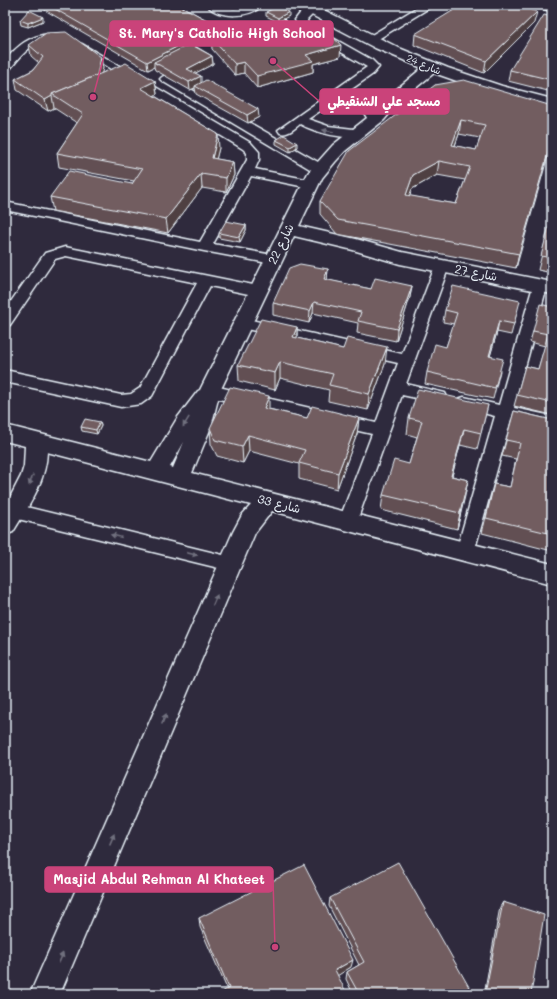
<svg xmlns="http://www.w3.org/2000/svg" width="557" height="999" viewBox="0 0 557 999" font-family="Mali,'Playpen Sans Arabic',sans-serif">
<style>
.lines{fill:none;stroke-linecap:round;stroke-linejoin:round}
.service-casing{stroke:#e8f1f8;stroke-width:3}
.minor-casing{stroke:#e8f1f8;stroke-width:3}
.service{fill:#2f2a3d;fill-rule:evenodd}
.minor{fill:#2f2a3d;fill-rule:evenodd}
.wall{fill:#625053;stroke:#e8f1f8;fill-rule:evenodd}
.shaded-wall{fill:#504143;stroke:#e8f1f8}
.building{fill:#725d60;stroke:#e8f1f8;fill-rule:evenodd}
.oneway{fill:#70707e}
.labels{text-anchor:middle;stroke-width:3;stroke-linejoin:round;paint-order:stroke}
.far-street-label{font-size:10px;fill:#e8f1f8;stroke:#2f2a3d}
.street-label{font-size:12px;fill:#e8f1f8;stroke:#2f2a3d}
.leader{fill:none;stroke:#ca437a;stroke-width:1.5}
.callout-dot{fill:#ca437a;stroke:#2f2a3d;stroke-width:1.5}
.callout{fill:#ca437a;stroke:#ca437a;stroke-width:1.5}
.callout-label{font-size:13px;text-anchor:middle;font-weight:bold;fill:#fff}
</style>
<rect width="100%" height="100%" fill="#2f2a3d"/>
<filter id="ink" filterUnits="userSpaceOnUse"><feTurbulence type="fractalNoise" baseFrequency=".025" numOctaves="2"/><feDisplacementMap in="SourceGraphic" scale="8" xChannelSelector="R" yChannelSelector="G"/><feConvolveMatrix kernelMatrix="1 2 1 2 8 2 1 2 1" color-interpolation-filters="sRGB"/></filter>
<g filter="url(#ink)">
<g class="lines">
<g class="service-casing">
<g id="service">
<path d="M207,5H221L234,9L248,5H262C252,18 217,19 207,5Z"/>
<polygon points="421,5 434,5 375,41 367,41 365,39"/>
<path d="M312,7L317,10L307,20L308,24L372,60L379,67L373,74L346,93C364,96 374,103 380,120L378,123H370L360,106L351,101L338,99L308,119L328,126L362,130L364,133L362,136C345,140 316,133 300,124C294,129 288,135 280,133L278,130L367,67L299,28L295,20L301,12Z"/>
<path d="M50,34H60L66,37C61,43 49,40 42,42C28,45 18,60 9,70L5,71V61C18,45 29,36 50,34Z"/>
<polygon points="82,44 251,143 259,152 259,160 255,169 315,181 317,184 315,187 310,188 251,176 213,244 278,256 280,259 278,262 273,264 204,251 5,210 5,202 200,242 247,160 247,153 243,149 78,49 76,47 78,45"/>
<polygon points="166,75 325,166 326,169 325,172 315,172 162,81 160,79 162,77"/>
<polygon points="65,247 258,286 263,288 265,291 263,294 258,296 210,286 152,396 141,404 121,407 5,382 5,370 121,395 131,394 140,388 197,283 66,256 55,259 10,325 5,326 5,310 45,253"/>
<polygon points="442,261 447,263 449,266 406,384 445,393 447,397 445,401 439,403 402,395 357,521 354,526 348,528 342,526 339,521 372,434 210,397 204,395 202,391 204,387 210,385 376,423 398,363 242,328 237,327 235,323 237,319 242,318 402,354 435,266 437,263"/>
<polygon points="540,281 545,283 547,286 514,408 552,416 552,428 511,419 474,552 471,557 465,559 459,557 456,552 495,416 458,407 456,403 458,399 464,397 499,405 533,286 535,283"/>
<polygon points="14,504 231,557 237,559 240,564 237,569 231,571 14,518 8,516 5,511 8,506"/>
</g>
</g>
<g class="minor-casing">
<g id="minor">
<path d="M296,5H314L399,48L448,68L502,86L552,99V109L491,93L434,73L401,100L384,120L345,151L335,162L322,178L299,226L356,239L402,252L552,282V294L400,264L353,250L294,236L220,391L211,427L192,473L552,564V584L272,511L255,533L60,994H30L233,532L242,515L251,505L47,452C46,482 28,507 13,532L5,535V507L21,476L24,466L25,446L5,441V425L151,462L178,417L198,391L200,390L308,173L333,145L372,114L391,94L422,68L375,48L298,8ZM184,442L173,468L170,467Z"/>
<polygon points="538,5 552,5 552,11 540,8"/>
</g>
</g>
<use href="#service" class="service"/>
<use href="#minor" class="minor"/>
</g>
<g class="wall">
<polygon points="36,5 179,5 218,26 219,34 195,46 212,56 213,64 195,73 201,83 259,117 248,123 196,94 195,88 190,90 155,70 154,67 148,70"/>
<polygon points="266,12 289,16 282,19 305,40 340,57 313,64 313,72 257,88 244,73 235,75 212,49 211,38 239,31 239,27 252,27 276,21 266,16"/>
<polygon points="552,17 552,92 508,81 510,70"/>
<polygon points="20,20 43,21 28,27 21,25"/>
<polygon points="534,23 484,73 414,45 415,34"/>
<polygon points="29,45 103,68 101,73 155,81 157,94 154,96 219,148 216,159 233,162 234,175 226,192 202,188 168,233 53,211 50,197 132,184 134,181 59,167 57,153 77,123 54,108 48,111 17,90 15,79 33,70 39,63 31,56"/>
<path d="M435,85L552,106L516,268L337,234L320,214V201ZM459,134L480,138L476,150L455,146ZM437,175L465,180L456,204L409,196L412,189Z"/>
<polygon points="276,140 297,147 290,152 276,144"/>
<polygon points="552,214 552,273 538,270"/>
<polygon points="246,225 246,230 240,242 219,238 219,233"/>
<polygon points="328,269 327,280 371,289 412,286 410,297 396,341 357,333 358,323 313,313 309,323 273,315 273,303"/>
<polygon points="552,307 552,415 514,406 525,366 538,369 545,346 530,342 533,331"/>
<polygon points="445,310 517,312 511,335 497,332 490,356 500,371 493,399 425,384 427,372 446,347 454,324 443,322"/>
<polygon points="297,327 297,338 343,349 385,364 368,410 328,401 329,390 280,378 275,390 239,381 238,365"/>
<polygon points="488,405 477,449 460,445 452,476 468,480 457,529 381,510 383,495 409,464 417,437 407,434 409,418"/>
<polygon points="269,409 307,418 359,418 357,434 337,489 299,479 299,464 249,451 243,463 217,456 211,444 210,428"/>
<polygon points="514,411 552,420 552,551 482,533 494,484 510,487 516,459 502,456"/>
<polygon points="100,422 101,426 97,434 82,431 81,427"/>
<polygon points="330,898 469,987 465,994 353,994 346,979 347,972 359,965 329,906"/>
<polygon points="503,902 531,994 484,994 500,907"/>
<polygon points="199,918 351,967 337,975 227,989 200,927"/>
</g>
<g class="shaded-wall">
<polygon points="289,12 289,16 278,22 278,18"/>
<polygon points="537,12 534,23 484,73 486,61"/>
<polygon points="43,17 43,21 28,27 28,23"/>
<polygon points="218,26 219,34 158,65 154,62 154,67 148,70 147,62"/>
<polygon points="341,45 340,57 313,64 313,72 257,88 257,76 306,55"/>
<polygon points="212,56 213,64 188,77 187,69"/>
<polygon points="101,57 103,68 98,88 54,96"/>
<polygon points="244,62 244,73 235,75 235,64"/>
<polygon points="201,76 201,85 195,86 195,88 190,90 189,82"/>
<polygon points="155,81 157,94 143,102 141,88"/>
<polygon points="52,96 54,108 48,111 45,100"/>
<polygon points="258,109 259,117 248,123 247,115"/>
<polygon points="461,120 459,134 450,159 452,145"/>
<polygon points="218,134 219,148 213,172 212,158"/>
<polygon points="552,139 552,142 516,268 519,254"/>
<polygon points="297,143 297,147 290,152 290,147"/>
<polygon points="439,161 437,175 412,189 404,209 406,195 413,175"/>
<polygon points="233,162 234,175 226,192 226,178"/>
<polygon points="201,174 202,188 168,233 166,219"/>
<polygon points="246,225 246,230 240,242 239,237"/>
<polygon points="328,269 327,280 324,279"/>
<polygon points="412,286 410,297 396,341 397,329"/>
<polygon points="314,302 313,313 309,323 310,311"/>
<polygon points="499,321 497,332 487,367 489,356"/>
<polygon points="297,327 297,344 293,337"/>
<polygon points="387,347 385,364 368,410 369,394"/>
<polygon points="280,362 280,378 275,390 275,373"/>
<polygon points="269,396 269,413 264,408"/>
<polygon points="359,418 357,434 337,489 338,473"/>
<polygon points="100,422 101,426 97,434 96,430"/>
<polygon points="464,429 460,445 448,491 451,476"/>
<polygon points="248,435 249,451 243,463 242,447"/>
<polygon points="468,480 465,496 457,529 460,513"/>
<polygon points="353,960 351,967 334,978 335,970"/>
<polygon points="469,987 465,994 457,994"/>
</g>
<g class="building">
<polygon points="48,5 179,5 218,26 147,62"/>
<polygon points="462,5 518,5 537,12 486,61 415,34"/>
<polygon points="278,6 289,12 278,18 266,12"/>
<polygon points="29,10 43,17 28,23 20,20"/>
<polygon points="544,15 552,17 552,80 510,70"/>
<polygon points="284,19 305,40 328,33 341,45 306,55 313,61 257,76 244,62 235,64 211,38 242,30 239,27 249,24 252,27"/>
<polygon points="66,32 101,57 97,75 52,94 52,96 45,100 15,79 33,70 43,57 29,45 46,33"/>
<polygon points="190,44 212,56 187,69 201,76 189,82 154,62"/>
<polygon points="126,63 155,81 141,88 218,134 212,158 233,162 226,178 201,174 166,219 50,197 69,171 132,184 142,169 57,153 83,114 52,94"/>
<polygon points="206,80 258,109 247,115 195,86"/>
<path d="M464,80L552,106V139L519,254L338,220L320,201L349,151L435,85ZM461,120L485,125L476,150L452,145ZM439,161L470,167L456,204L406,195L413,175Z"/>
<polygon points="284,135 297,143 290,147 276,140"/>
<polygon points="552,214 552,258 541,256"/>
<polygon points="226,221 246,225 239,237 219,233"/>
<polygon points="300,264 328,269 324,279 371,289 375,278 412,286 397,329 358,321 361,312 314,302 310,311 273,303 289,268"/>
<polygon points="453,286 520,301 514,324 499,321 489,356 503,359 495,388 427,372 435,344 446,347 457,313 445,310"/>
<polygon points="540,304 552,307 552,403 517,395 525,366 538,369 548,334 533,331"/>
<polygon points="261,319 297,327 293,337 343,349 347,338 387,347 369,394 329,385 333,374 280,362 275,373 238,365"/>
<polygon points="230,387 269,396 264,408 307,418 312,406 359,418 338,473 299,463 305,450 248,435 242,447 215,440 210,428"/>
<polygon points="418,389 488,405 481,433 464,429 451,476 468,480 460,513 383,495 394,460 409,464 422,421 409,418"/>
<polygon points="514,411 552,420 552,534 486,518 494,484 510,487 520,443 506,440"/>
<polygon points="85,419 100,422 96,430 81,427"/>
<polygon points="398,862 469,987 457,994 359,994 347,972 364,962 330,898"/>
<polygon points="304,865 353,960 335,970 347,994 218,994 229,988 199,918"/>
<polygon points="503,902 544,915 531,994 485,994"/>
</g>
<defs><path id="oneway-solid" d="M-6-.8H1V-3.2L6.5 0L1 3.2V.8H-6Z"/></defs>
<g class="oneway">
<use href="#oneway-solid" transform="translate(328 131) rotate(-170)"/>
<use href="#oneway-solid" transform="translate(186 422) rotate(122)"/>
<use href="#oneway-solid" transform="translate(31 480) rotate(112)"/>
<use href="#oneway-solid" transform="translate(116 536) rotate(-166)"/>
<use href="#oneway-solid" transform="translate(192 554) rotate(13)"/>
<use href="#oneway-solid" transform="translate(215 600) rotate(-67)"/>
<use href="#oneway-solid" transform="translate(164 719) rotate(-67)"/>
<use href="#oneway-solid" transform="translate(112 839) rotate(-67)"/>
<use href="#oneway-solid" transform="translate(61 958) rotate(-67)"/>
</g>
</g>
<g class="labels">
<g class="far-street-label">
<text transform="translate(424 64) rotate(23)" y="4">شارع 24</text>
</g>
<g class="street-label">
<text transform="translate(281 244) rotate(-64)" y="4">شارع 22</text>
<text transform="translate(476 273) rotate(11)" y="4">شارع 27</text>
<text transform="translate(279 504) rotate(14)" y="4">شارع 33</text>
</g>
</g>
<path class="leader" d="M93 97L110 34M273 61L320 102M275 947L273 880"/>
<g class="callout-dot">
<circle cx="93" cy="97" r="4"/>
<circle cx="273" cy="61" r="4"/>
<circle cx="275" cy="947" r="4"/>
</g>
<g class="callout">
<rect x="110" y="21" width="223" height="25" rx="4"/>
<rect x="320" y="89" width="129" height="25" rx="4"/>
<rect x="45" y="867" width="228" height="25" rx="4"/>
</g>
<g class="callout-label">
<text x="222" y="38">St. Mary's Catholic High School</text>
<text x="384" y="106">مسجد علي الشنقيطي</text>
<text x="159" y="884">Masjid Abdul Rehman Al Khateet</text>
</g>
<rect width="557" height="999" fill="none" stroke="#2f2a3d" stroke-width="20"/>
<rect x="10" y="10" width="537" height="979" fill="none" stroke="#e8f1f8" stroke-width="1.5" filter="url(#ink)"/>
</svg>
